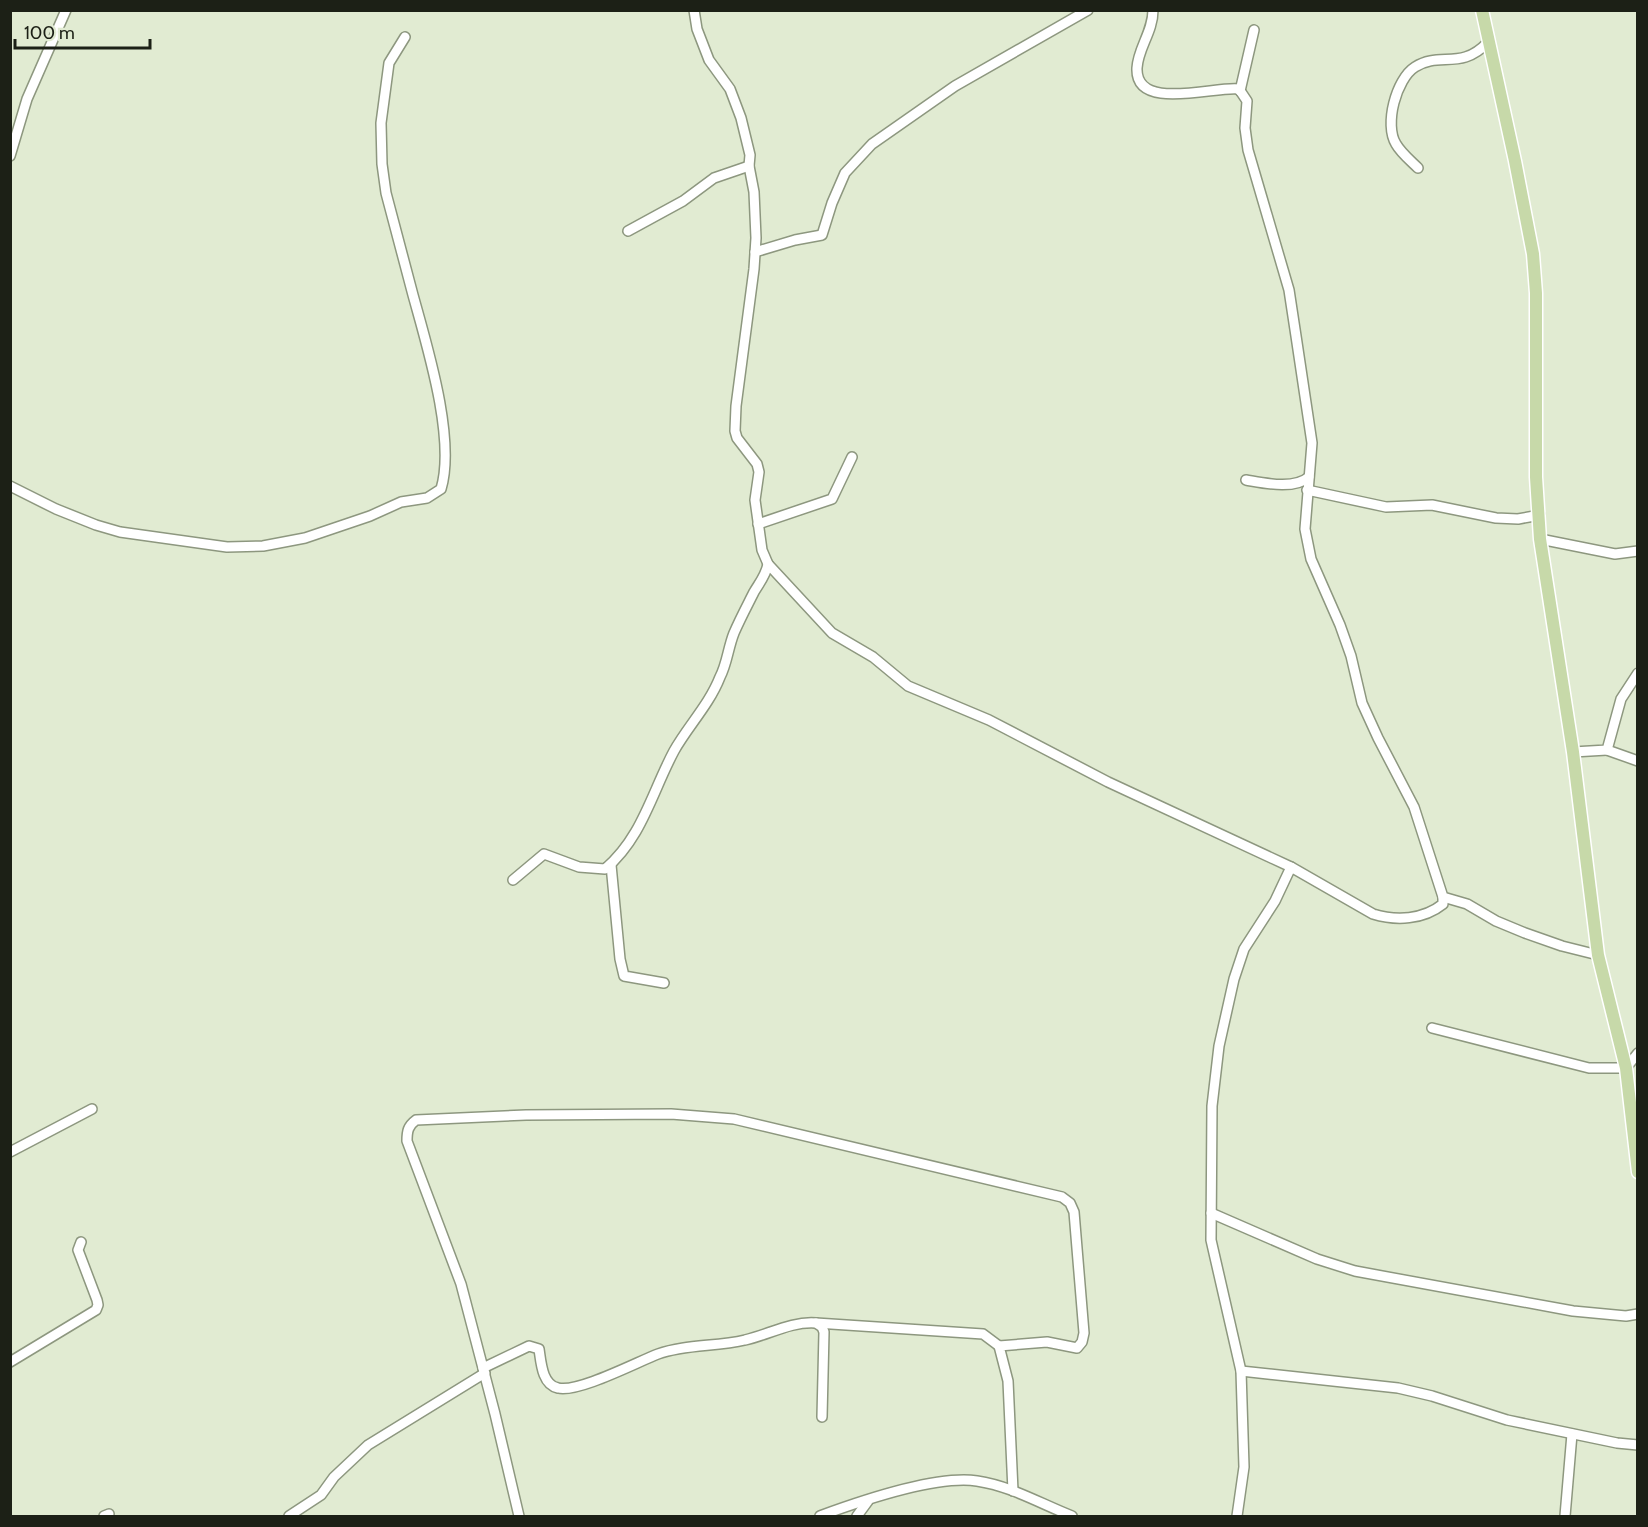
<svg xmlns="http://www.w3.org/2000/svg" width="1648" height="1527" viewBox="0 0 1648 1527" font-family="Cabin,sans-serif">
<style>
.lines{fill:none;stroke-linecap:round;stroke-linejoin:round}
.minor-casing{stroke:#8d977f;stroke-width:12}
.major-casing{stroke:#fff;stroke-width:15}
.minor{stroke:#fff;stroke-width:9}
.major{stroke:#c7d9a9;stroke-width:12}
</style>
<rect width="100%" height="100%" fill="#e1ebd2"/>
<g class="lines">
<g class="minor-casing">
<g id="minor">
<path d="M694,10L697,29L709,60L730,89L741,118L750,155L749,166L754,192L756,238L754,269L736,406L735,431L737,438L757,464L759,472L755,500L762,550L768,564L832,633L873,657L908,686L989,720L1108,782L1291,867L1373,914C1396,921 1423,920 1443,904V897"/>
<path d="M1153,10C1153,32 1138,48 1137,68C1135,113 1218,85 1239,89L1247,101L1245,128L1248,150L1289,290L1296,336L1312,443L1305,529L1311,559L1340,625L1351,656L1362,703L1378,738L1414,807L1443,897L1467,904L1496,921L1525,933L1562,946L1598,955"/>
<polyline points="1240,91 1254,30"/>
<polyline points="10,156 27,99 66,10"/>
<path d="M1418,168C1411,161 1401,153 1396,144C1384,125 1396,79 1415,67C1440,51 1461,71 1488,42"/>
<polyline points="628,231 683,201 714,178 749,166"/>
<polyline points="755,252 795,240 822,235 832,203 845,173 872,144 955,86 1088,10"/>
<path d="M1246,480C1264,483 1294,490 1309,477"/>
<path d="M10,486L56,509L96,525L120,532L227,547L263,546L305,538L370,516L401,502L427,498L441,489C456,439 427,346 413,295C404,261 395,227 386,193L382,164L381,123L389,63L405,37"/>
<polyline points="1307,490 1386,507 1432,505 1496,518 1518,519 1540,515"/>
<polyline points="758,524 832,499 852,457"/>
<polyline points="1540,539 1615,554 1638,551"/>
<polyline points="1607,750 1638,761"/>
<polyline points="1573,752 1607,750 1621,699 1638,673"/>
<polyline points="611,865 620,959 624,976 664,983"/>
<path d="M513,880L544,854L579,867L605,869C642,838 652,792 674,751C688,726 709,705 720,677C727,664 728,648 734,633C740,619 747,606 754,592C760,582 766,575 768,564"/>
<polyline points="1432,1028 1589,1068 1626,1068 1638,1053"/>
<polyline points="10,1152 92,1109"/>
<polyline points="1211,1213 1317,1259 1355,1271 1573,1311 1626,1316 1638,1314"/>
<polyline points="816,1323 983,1334 999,1346"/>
<polyline points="10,1362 96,1310 98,1305 97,1300 78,1250 81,1242"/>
<path d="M483,1368L529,1346L539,1349C541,1362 542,1385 558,1388C578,1393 637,1362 658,1354C686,1344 716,1347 745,1340C768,1335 791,1321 816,1323L822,1327L824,1332L822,1417"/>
<polyline points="1241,1371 1398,1388 1432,1396 1507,1420 1617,1443 1638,1445"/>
<polyline points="104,1516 109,1514"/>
<polyline points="289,1516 321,1495 334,1477 368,1445 485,1373"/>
<path d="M519,1516L495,1414L461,1284L407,1141C407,1131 408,1126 416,1120L526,1115L671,1114L734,1119L1062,1197L1070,1203L1074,1212L1084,1333L1082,1342L1077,1348L1047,1342L999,1346L1008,1381L1013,1491"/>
<path d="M820,1516C858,1502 937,1475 977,1481C1011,1486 1041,1504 1072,1516"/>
<polyline points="857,1516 868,1501"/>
<polyline points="1237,1516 1244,1467 1241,1371 1211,1240 1212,1106 1219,1046 1234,979 1244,949 1275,901 1291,867"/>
<polyline points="1565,1516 1572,1434"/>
</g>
</g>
<g class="major-casing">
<polyline id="major" points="1482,10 1515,161 1533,254 1536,293 1536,477 1540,539 1573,752 1598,955 1626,1068 1638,1172"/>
</g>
<use href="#minor" class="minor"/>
<use href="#major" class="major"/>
</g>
<rect width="1648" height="1527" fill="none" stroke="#1c2016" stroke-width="24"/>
<path d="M15 39v9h135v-9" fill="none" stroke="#1c2016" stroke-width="3"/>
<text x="24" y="39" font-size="18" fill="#1c2016" stroke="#e1ebd2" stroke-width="4.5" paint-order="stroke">100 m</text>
</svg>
